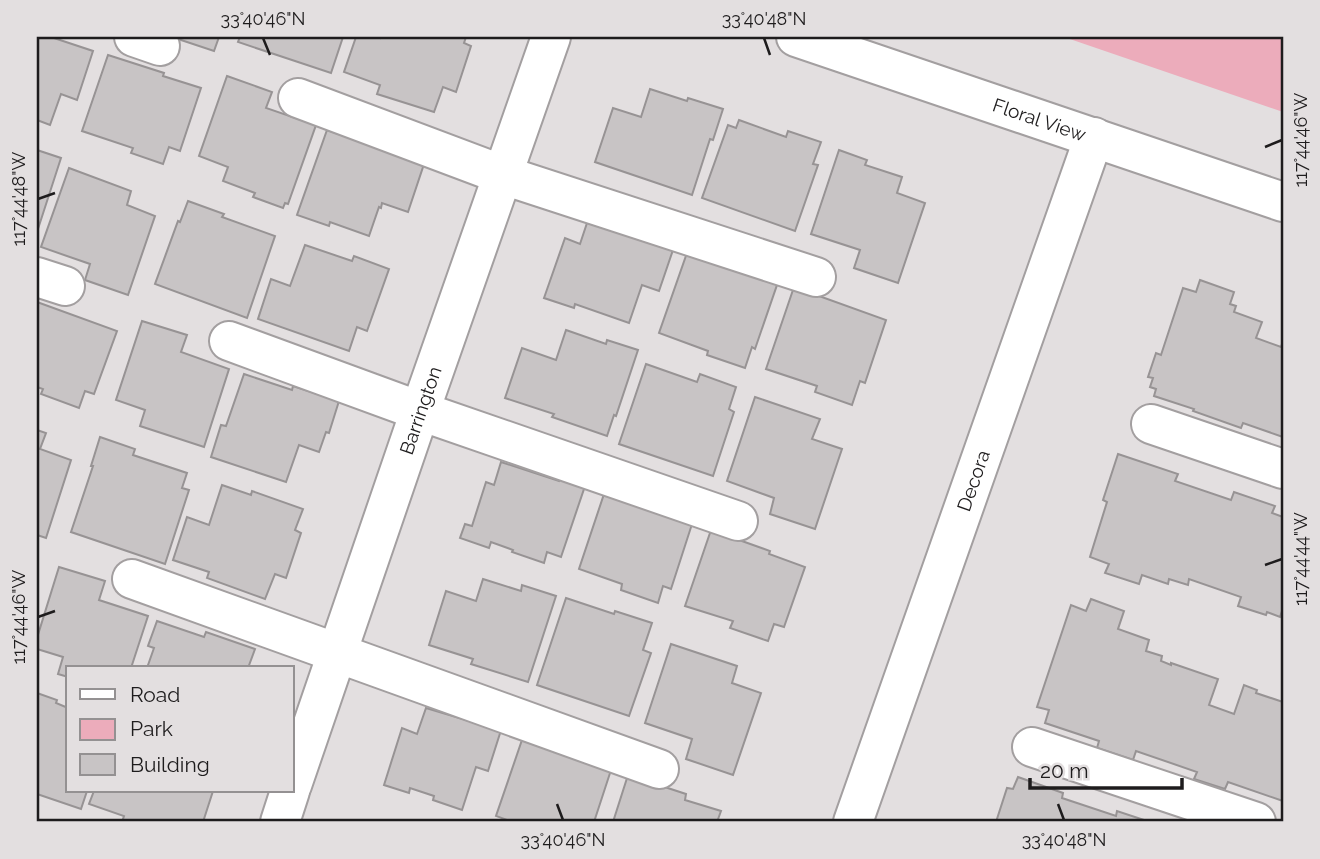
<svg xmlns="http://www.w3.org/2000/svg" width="1320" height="859" viewBox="0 0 1320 859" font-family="Raleway,sans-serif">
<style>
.green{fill:#ecacbb}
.building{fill:#c8c4c5;stroke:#979394;stroke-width:2}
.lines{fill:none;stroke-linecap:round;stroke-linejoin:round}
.minor-casing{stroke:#a39fa0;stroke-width:42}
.minor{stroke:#fff;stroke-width:38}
.ticks{fill:none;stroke:#1e1c1d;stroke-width:2.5}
.labels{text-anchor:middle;stroke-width:5;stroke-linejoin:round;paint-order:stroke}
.street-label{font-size:19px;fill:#1e1c1d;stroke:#e3dfe0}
.neatline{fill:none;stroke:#1e1c1d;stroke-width:2.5}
.ticks-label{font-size:18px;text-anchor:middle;fill:#1e1c1d}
</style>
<rect width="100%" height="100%" fill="#e3dfe0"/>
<polygon class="green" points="1064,37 1283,37 1283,112"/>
<g class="building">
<polygon points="37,37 51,37 93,51 77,100 61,94 50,125 37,120"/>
<polygon points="172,37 219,37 214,51"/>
<polygon points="240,37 343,37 331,73 238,42"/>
<polygon points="356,37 375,37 380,38 380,37 466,37 464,43 471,46 456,92 443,87 434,112 377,94 380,85 344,72"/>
<polygon points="108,55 164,73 163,76 201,88 180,151 169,147 163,164 131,153 133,148 82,131"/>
<polygon points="227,76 272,92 266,108 316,125 288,204 285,203 283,208 253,197 255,193 223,181 228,167 199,156"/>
<polygon points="650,89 687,101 688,98 723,109 713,140 710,139 692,195 595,162 613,108 641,117"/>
<polygon points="739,120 786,137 788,131 821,142 813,164 818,165 795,231 702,198 728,125 736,128"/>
<polygon points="327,130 424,164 408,212 382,203 381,208 379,207 369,236 330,222 329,226 297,215"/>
<polygon points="37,150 61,158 37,232"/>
<polygon points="839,150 867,160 865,165 902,177 897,193 925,203 898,283 854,268 860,250 811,234"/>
<polygon points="69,168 131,191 127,205 155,216 128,295 85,280 90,264 41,247"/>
<polygon points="188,201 224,214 222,217 275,236 247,318 155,284 178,221 180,222"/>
<polygon points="589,217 674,247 659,291 642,285 629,323 575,304 574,308 544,298 565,238 580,244"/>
<polygon points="305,245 352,261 354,256 389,269 367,331 357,327 349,351 258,319 271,279 290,286"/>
<polygon points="688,250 778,282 755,349 752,347 745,368 707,355 708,351 659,333"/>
<polygon points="1200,280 1234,292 1230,304 1236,306 1234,312 1262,322 1256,338 1281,347 1283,341 1283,437 1243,423 1241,428 1193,411 1194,409 1154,396 1156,389 1150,387 1153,378 1148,377 1156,353 1161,355 1183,288 1196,292"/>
<polygon points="794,287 886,320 865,383 860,381 852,405 815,392 817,386 766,369"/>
<polygon points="37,302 117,331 94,394 85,391 79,408 41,394 43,389 37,387"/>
<polygon points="142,321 187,335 181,352 229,369 204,447 140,426 145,410 116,400"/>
<polygon points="566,330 606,344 607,340 638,350 616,416 614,415 607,436 552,417 554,414 505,398 522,348 556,360"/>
<polygon points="646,364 697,382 700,374 736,387 729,409 734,412 713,476 619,444"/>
<polygon points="244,374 292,390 293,386 339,401 329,433 326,432 319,452 299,445 286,482 211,457 221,425 226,426"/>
<polygon points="755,397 820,419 812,439 842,449 815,529 770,514 774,498 727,481"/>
<polygon points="37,430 46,433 40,449 71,460 46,538 37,535"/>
<polygon points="100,437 135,449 133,455 187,473 182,488 189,490 165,564 71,532 93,466 91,466"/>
<polygon points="1118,454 1178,474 1175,481 1231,500 1234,492 1275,506 1272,513 1283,517 1283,608 1280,617 1267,612 1266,615 1238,606 1241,597 1189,579 1188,585 1169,579 1168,584 1142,575 1139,584 1105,573 1109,564 1090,557 1107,502 1103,500"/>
<polygon points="501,462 559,481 561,474 586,483 561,557 547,552 544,563 512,552 513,550 491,542 489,548 460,538 465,524 472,526 486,482 494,485"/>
<polygon points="222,485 251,495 252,491 303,509 295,530 301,533 286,578 275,574 265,599 207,578 209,572 173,560 187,517 209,525"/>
<polygon points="605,491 693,521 671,589 663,586 658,603 621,590 622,584 579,569"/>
<polygon points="711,530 770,551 769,554 805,567 784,627 774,624 768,641 730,628 733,621 685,606"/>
<polygon points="59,567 105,581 99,600 148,616 131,668 68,668 68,677 58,674 63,657 37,649 37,638"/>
<polygon points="483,579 521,591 522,585 556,596 528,682 471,664 473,659 429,645 446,591 476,601"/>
<polygon points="566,598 614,614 615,611 652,623 643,650 651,653 629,716 537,685"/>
<polygon points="1091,599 1124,611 1118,629 1149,640 1146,651 1162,656 1161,661 1171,665 1171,663 1218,679 1209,705 1234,714 1244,685 1257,690 1256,693 1283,702 1283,801 1228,782 1225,789 1194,779 1197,772 1136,751 1133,760 1097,748 1099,741 1045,723 1049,710 1037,707 1071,605 1086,611"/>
<polygon points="157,621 204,637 206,632 255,649 248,668 147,668 154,648 148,646"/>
<polygon points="671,644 737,666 732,683 761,693 733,775 686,759 692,739 645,723"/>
<polygon points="37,693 57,700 56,703 68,708 68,791 87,791 81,809 37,794"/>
<polygon points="426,708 476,723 503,724 488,771 476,767 462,810 433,800 434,796 410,788 409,793 384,785 402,728 417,734"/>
<polygon points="523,737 612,767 594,822 513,822 496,816"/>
<polygon points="628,775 686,794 685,800 721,811 717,822 613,822"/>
<polygon points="1018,777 1063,793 1062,798 1116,816 1117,811 1150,822 996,822 1007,788 1013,789"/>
<polygon points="94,791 213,791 203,822 122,822 124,816 89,804"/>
</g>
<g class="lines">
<g class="minor-casing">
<g id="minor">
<polyline points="134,37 160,46"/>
<path id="s1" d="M796,37L1283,202"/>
<polyline points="298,98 503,175 816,277"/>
<polyline points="37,277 65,286"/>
<polyline points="229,341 420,411 738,521"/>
<polyline points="1151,424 1283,469"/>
<polyline points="132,579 659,769"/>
<polyline points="1032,747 1256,822"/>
<path id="s2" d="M292,785L420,411L551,37"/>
<polyline points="280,822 290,791"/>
<path id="s3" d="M853,822L1094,137"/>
</g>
</g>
<use href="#minor" class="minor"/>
</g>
<path class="ticks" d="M263,38L270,55M764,38L770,55M1265,147L1282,140M38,199L55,193M1265,565L1282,559M38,617L55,611M557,804L563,820M1058,804L1064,820"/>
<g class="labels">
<g class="street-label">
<text dy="7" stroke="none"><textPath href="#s1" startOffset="257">Floral View</textPath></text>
<text dy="7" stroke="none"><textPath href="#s2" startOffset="396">Barrington</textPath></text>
<text dy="7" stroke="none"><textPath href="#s3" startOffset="362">Decora</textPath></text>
</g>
</g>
<rect width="1320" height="859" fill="none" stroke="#e3dfe0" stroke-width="77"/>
<rect x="66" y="666" width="228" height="126" fill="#e3dfe0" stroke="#949192" stroke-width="2"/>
<rect x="80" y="689" width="35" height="10" fill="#ffffff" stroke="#949192" stroke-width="2"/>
<text x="130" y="702" font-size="21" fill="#1e1c1d">Road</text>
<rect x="80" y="719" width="35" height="21" fill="#ecacbb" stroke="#949192" stroke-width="2"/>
<text x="130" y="736" font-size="21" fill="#1e1c1d">Park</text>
<rect x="80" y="754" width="35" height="21" fill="#c8c4c5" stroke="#949192" stroke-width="2"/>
<text x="130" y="772" font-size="21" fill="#1e1c1d">Building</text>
<path d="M1030 778v10h152v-10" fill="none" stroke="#1e1c1d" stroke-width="3.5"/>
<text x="1040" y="778" font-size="21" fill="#1e1c1d" stroke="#e3dfe0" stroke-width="5" paint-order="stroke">20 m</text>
<rect x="38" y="38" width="1244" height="782" class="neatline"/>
<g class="ticks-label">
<text x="263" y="25">33°40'46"N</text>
<text x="764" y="25">33°40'48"N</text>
<text transform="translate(1301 140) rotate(-90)" y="6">117°44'46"W</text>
<text transform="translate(19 199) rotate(-90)" y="6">117°44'48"W</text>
<text transform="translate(1301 559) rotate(-90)" y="6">117°44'44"W</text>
<text transform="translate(19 617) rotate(-90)" y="6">117°44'46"W</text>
<text x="563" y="846">33°40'46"N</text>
<text x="1064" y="846">33°40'48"N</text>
</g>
</svg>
